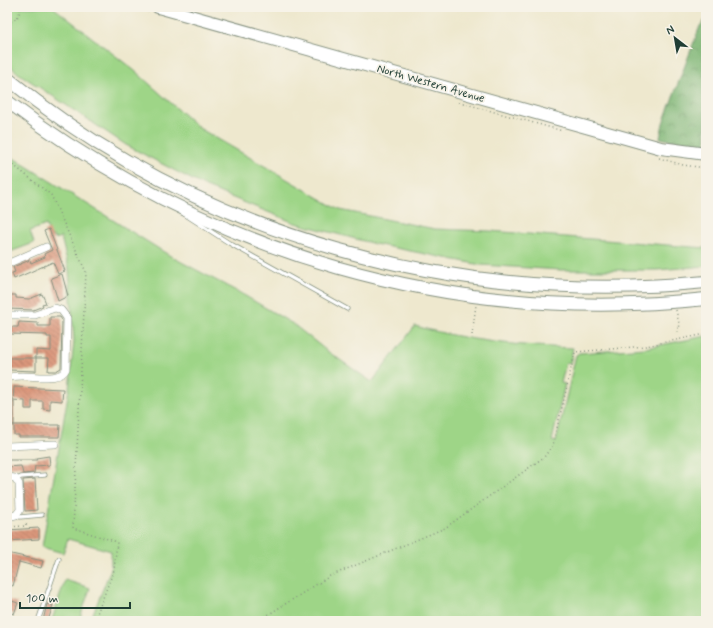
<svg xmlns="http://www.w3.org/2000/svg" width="713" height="628" viewBox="0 0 713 628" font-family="Mynerve,sans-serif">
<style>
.grass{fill:#9ed587;stroke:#5e895e}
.forest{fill:url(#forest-crowns);stroke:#4e7a54}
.building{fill:url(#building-back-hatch)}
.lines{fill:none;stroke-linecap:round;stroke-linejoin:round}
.lane-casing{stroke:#869281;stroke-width:5}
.street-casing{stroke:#869281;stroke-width:8}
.highway-casing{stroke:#869281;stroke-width:14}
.path{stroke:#869281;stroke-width:1.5;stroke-dasharray:1 3;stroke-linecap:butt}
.lane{stroke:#fff;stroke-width:3.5}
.street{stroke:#fff;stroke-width:7}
.highway{stroke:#fff;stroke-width:12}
.labels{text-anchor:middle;stroke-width:3.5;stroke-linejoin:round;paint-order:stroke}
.street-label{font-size:12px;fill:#1f3d34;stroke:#f7f3e8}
</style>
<defs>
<pattern id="forest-crowns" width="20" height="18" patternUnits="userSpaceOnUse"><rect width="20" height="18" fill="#7eb674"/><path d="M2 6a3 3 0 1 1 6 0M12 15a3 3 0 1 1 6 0" fill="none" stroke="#679560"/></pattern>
<pattern id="building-back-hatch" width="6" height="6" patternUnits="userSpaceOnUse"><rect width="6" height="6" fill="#db977b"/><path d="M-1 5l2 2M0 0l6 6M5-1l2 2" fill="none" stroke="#b17c66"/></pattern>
</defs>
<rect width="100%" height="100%" fill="#f7f3e8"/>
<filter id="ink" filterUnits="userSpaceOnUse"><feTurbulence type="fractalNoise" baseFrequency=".025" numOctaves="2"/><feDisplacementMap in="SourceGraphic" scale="8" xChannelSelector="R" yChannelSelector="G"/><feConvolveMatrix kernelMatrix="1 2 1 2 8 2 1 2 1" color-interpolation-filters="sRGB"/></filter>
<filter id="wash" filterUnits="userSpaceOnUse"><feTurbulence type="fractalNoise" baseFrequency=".012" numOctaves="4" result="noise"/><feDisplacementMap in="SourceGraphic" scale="16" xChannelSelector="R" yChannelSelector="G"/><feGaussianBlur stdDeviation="0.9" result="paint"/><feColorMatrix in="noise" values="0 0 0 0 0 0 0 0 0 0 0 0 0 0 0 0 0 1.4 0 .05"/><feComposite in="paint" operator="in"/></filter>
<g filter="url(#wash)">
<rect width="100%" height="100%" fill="#eee8ce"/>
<g class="grass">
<polygon points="7,7 53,7 135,71 199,128 340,210 435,229 490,231 706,248 706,266 657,270 561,270 481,265 375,244 295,223 206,187 126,145 18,73 7,63"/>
<path d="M7,154L172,257L242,294L293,324L327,351L372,382L415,326C468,341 519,346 573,348L570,364L566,363L561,383L565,384L552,441L556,442L576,355L579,353L645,348L706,336V621H90L111,569V551L68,539L63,553L42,547L69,389L74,341L69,269L61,237L55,239L53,236L51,237L46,225L30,231L34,243L7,253Z"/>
<polygon points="65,580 90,588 79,621 52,620"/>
</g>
<polygon class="forest" points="706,19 706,148 660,138 663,123 700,26"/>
<g id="blocks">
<g class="building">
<polygon points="49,229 65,271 58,274 53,262 14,279 12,273 15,272 13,267 30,260 31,263 45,257 44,254 52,250 44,231"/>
<polygon points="62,274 68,296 58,301 51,278"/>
<polygon points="42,294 46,303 42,304 43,306 33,310 7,309 7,295 16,295 16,298 29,299"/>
<polygon points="50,317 60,317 62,320 61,368 56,371 48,371 49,358 36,358 36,371 8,370 8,358 36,358 36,350 51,351 51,337 47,337 47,335 10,334 11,327 18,327 19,322 38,323 38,326 50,326"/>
<polygon points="14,387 63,389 62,401 50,400 50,410 43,409 43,401 32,401 32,409 25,409 25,401 13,400"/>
<polygon points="7,401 14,402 14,425 7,424"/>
<polygon points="14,425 60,425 59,437 19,437 19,435 14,435"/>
<polygon points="49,456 50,465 35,466 34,473 23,474 21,466 7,467 7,460 37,460 36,458"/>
<polygon points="35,479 37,510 25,511 23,480"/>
<polygon points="39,528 39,539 7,541 7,530"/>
<polygon points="7,553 43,561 41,568 19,562 13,586 7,584"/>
<polygon points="9,600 18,603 14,614 7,612"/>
<polygon points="47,604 53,605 48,621 43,621"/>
</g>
</g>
</g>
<g filter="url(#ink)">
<use href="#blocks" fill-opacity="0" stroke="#869281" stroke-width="1"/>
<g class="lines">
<g class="lane-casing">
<g id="lane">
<polyline points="184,214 229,243 347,309"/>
<polyline points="17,479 21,477 45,475"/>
<polyline points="16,515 20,517 42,515"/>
<polyline points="38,621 59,559"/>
</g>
</g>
<g class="street-casing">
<g id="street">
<polyline points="7,264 46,247"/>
<path d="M7,315H35L55,308L61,310L67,318L66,369C59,385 23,371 7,378"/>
<polyline points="7,446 55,444"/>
<polyline points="7,477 15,478 19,484 20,510 16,515 7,517"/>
</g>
</g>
<g class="highway-casing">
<g id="highway">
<polyline points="158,7 661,148 706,154"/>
<path d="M7,78C202,238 457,306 706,282"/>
<path d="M7,101C209,254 453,326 706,299"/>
</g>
</g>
<g class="path">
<polyline points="132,7 150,12"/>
<path d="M7,23C16,20 20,17 20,7"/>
<polyline points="459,102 563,131"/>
<polyline points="659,158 683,165 706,168"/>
<polyline points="7,160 51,195 86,272 73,528 117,542 114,570 94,621"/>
<polyline points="676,310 680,328 678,328 678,332"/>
<polyline points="472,335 476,305"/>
<polyline points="7,490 9,506 7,506"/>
<polyline points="7,527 26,526 26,521"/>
<polyline points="258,621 330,576 445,528 544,457 553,445 575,352 646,346 706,334"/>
</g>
<use href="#lane" class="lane"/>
<use href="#street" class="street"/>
<use href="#highway" class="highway"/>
</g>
</g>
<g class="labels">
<g class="street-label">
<text transform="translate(431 83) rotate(16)" y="4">North Western Avenue</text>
</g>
</g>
<rect width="713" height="628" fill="none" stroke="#f7f3e8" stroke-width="24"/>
<g transform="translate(675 38) rotate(329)" stroke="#f7f3e8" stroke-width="3" paint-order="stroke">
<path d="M0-3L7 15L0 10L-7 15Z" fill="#1f3d34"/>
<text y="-6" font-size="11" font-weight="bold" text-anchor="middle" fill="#1f3d34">N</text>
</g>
<path d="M20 602v6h110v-6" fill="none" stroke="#1f3d34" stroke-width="2"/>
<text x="26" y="602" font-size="12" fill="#1f3d34" stroke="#f7f3e8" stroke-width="3" paint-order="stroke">100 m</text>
</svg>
